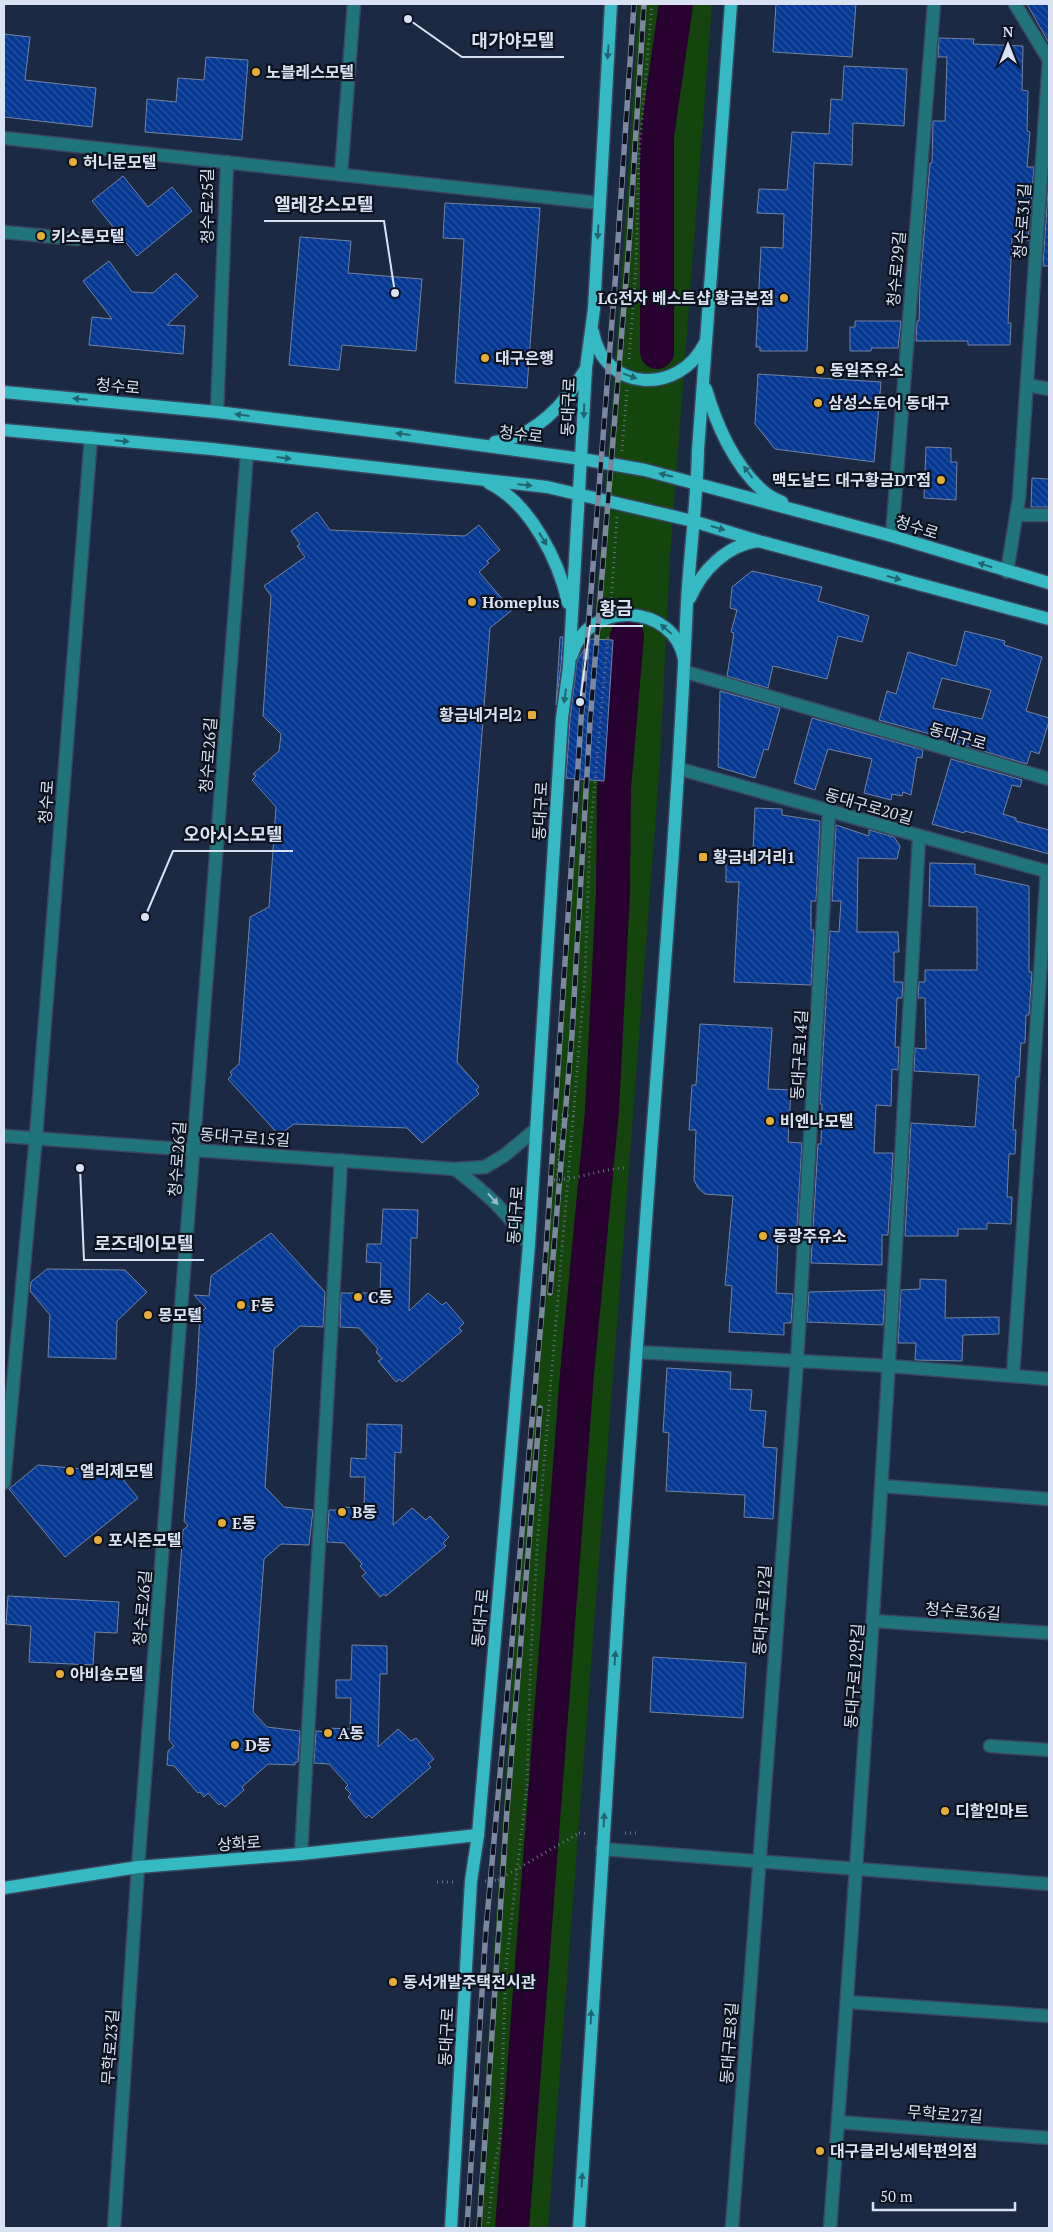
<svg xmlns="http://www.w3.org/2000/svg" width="1053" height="2232" viewBox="0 0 1053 2232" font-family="'PT Serif','Noto Sans KR',serif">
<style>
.park{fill:#13450c}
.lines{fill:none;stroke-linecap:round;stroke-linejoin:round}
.river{stroke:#290130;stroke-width:34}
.building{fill:url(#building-back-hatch);stroke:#7283a2;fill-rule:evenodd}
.minor-casing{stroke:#39475f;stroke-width:15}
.major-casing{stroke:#39475f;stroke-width:15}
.path{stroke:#667389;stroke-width:3;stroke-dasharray:1 4;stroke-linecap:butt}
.minor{stroke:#20757b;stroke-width:12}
.major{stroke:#35bac3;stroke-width:12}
.rail-casing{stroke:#7c889d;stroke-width:5.5}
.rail{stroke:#0c121e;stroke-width:4;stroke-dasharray:11;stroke-linecap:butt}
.path-bridge{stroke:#667389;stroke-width:3;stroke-dasharray:1 4;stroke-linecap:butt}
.oneway{fill:#206670}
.oneway2{fill:#98bcc8}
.poi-dot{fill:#e6ad36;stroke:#0c121e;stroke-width:2}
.labels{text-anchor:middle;stroke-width:4.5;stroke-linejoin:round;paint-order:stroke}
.poi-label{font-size:16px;font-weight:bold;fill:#d8e2f2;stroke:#0c121e;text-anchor:start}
.street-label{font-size:16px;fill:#d8e2f2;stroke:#0c121e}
.leader{fill:none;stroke:#d8e2f2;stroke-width:2}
.callout-dot{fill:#d8e2f2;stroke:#0c121e;stroke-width:2}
.callout-label{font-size:18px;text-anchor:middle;font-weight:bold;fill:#d8e2f2;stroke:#0c121e;stroke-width:4.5;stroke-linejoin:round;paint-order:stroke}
</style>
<defs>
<pattern id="building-back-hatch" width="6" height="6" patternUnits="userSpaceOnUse" patternTransform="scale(1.25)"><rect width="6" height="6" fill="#053892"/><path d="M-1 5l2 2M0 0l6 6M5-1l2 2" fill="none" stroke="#2954a2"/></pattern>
</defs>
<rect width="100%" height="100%" fill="#1b2943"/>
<path class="park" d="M638,4H712L670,556L660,762L548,2228H476C498,1878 522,1527 549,1177C579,786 618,396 638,4Z"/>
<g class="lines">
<g class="river">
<polyline points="657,352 657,136 676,4"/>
<polyline points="512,2228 577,1374 602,1111 613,892 614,788 627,636"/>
</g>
</g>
<g class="building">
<polygon points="776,4 856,4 852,57 773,52"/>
<polygon points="1027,4 1049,4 1049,43"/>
<polygon points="4,34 30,37 25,80 96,88 92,127 4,117"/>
<polygon points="939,38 974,39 973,44 1023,46 1022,90 1028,91 1027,131 1030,132 1027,167 1034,167 1028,241 1028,237 1012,238 1008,323 1011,323 1010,345 968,345 968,341 916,341 917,321 919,321 920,284 930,163 932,163 933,121 945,121 947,57 938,57"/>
<polygon points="206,57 248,60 242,140 145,132 147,99 176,102 178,78 204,80"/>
<polygon points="844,66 907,69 904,126 853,123 852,165 814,163 807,351 760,351 760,347 756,347 761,247 783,248 784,214 757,213 759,189 787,190 792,132 829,134 831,99 842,100"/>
<polygon points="1049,175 1049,266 1043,266"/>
<polygon points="123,176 148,207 172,187 192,211 137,256 92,201"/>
<polygon points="445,203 540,208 527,388 455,383 464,239 443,238"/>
<polygon points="300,237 351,241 348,273 422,279 416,351 342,345 339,370 289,365"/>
<polygon points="109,261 132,292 153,293 176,273 198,296 167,325 185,326 183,354 89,345 92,317 112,319 83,281"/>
<polygon points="855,321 901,321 898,348 871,348 871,351 850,351 850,327 855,327"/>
<polygon points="758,374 881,382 874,462 775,449 755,424"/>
<polygon points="926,447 951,448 951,462 957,462 956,500 924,498"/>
<polygon points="1032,478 1049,479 1049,507 1031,507"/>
<polygon points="317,512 330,530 465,536 479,525 500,550 487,561 489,563 479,572 512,610 490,628 457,1062 479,1087 476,1090 479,1094 422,1143 407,1128 294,1124 279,1135 228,1079 232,1075 230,1072 239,1064 250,917 269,907 276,807 252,780 256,776 253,774 279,751 281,734 263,716 271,596 264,586 305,557 297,546 300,544 291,531"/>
<polygon points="752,571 822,587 818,601 869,616 862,642 838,636 827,679 773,666 768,688 727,676 734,633 731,632 737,610 730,608 732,587"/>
<path d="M965,631L1005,641L1004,645L1042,657L1026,711L1049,718V721L1039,754L1031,751L1027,764L956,743V741L879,720L887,691L896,694L908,652L956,666ZM942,678L991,690L982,719L933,708Z"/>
<polygon points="560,637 563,637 561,666 556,705"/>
<polygon points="591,639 613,640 604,781 566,778 570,719 577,661"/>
<polygon points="720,691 780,708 768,750 764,749 755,778 718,767"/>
<polygon points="812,718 923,750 922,758 917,757 911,795 903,792 902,796 892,794 891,800 864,793 872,759 828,749 815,790 794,783"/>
<polygon points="951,759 1022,780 1020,787 1012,785 1003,814 1016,818 1016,821 1049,830 1049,854 965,831 964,833 932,824"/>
<polygon points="755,808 782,809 782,815 820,821 816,901 811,901 811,930 814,930 811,985 734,982 739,882 726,882 726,851 753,851"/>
<polygon points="836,825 869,836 869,830 894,837 900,846 897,859 858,858 857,932 898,932 899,952 894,952 894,982 903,982 902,998 897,998 895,1047 899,1047 898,1070 892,1069 891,1106 876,1105 874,1153 893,1153 888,1235 882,1235 882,1265 811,1263 818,1144 821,1144 822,1104 820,1104 830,931 839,932 841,901 832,901"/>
<polygon points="930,863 975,864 975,874 1029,886 1029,972 1032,972 1029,1015 1026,1015 1025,1043 1021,1043 1019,1077 1016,1077 1013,1130 1016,1130 1015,1154 1009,1154 1007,1197 1012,1197 1011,1224 987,1223 987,1229 958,1229 958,1236 905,1236 911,1123 975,1127 979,1075 914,1071 915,1048 926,1049 925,998 918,998 919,982 925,982 925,970 977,970 977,907 929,906"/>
<polygon points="700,1024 772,1028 768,1089 791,1090 788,1142 802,1143 796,1243 778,1242 776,1293 793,1294 791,1323 784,1323 784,1335 729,1332 732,1286 725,1285 733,1196 705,1194 698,1188 694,1180 696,1130 689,1130 692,1085 696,1085"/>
<polygon points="383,1209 418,1210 417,1238 411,1238 409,1311 428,1293 442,1305 446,1302 464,1323 459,1328 462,1331 402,1382 400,1379 396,1382 378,1361 382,1359 376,1352 378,1349 359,1328 340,1327 341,1293 380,1293 381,1263 366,1262 367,1244 381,1244"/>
<polygon points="271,1233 325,1292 323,1327 300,1326 274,1349 265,1487 284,1507 313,1510 309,1545 281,1544 264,1559 253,1712 267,1727 300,1731 298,1762 295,1762 295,1765 268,1764 242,1787 244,1790 225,1807 221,1803 219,1805 208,1793 204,1797 200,1792 198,1793 174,1766 167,1765 168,1751 174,1746 169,1740 172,1680 183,1530 188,1526 184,1521 196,1389 200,1313 206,1308 194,1295 209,1296 211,1276"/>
<polygon points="47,1269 125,1270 147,1292 117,1321 116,1359 48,1357 50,1315 30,1291 31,1282"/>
<polygon points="920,1279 946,1280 945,1318 999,1317 999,1334 963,1335 962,1361 915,1360 916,1343 898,1343 901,1290 920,1289"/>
<polygon points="885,1290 883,1325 807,1322 809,1292"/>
<polygon points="667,1368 731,1372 730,1389 752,1390 750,1410 766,1411 763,1447 777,1448 773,1519 744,1517 745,1495 666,1491 669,1433 663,1432"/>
<polygon points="367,1424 402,1425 401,1453 395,1452 393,1525 412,1508 426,1520 430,1516 449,1537 443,1543 446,1546 386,1596 384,1594 380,1597 362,1576 366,1573 360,1566 362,1564 344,1543 327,1542 329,1510 340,1510 340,1507 364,1508 365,1477 350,1477 351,1458 366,1459"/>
<polygon points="38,1465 117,1472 138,1498 65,1557 9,1489"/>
<polygon points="8,1596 119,1602 117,1633 95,1632 93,1665 29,1662 31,1626 6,1624"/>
<polygon points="352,1645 387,1646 387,1674 380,1674 378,1747 398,1729 411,1741 416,1738 434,1759 428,1764 431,1767 372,1818 369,1815 366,1818 348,1797 351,1794 345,1788 348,1785 329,1764 314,1763 316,1731 326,1732 326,1728 350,1729 351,1698 336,1698 336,1680 351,1680"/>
<polygon points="653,1657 746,1663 743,1718 650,1712"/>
</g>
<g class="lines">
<g class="minor-casing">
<g id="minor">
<polyline points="1015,4 1049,60"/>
<polyline points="4,138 599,203"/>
<polyline points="341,174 354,4"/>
<polyline points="4,232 77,239"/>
<polyline points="1027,385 1049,389"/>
<polyline points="217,412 227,162"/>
<polyline points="1016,515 1049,515"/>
<polyline points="892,536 934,4"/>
<polyline points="1007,572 1019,498 1049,60"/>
<polyline points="686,672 1049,779"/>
<polyline points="680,769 1049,872"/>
<polyline points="4,1136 455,1169 485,1167 505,1155 537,1128"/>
<path d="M455,1169C486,1193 508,1212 529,1245"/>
<polyline points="636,1352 890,1366 1049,1379"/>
<polyline points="1013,1376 1047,871"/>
<polyline points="4,1483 36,1136 91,437"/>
<polyline points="882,1486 1049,1499"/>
<polyline points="874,1621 1049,1633"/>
<polyline points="990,1746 1049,1750"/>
<polyline points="602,1849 1049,1884"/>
<polyline points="301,1854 341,1160"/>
<polyline points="847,2002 1049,2016"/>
<polyline points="838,2122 1049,2138"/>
<polyline points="114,2228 138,1867 247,453"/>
<polyline points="732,2228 797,1361 829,812"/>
<path d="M830,2228C865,1765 894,1301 919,837"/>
</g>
</g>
<g class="major-casing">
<g id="major">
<path d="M593,332C604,392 679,396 705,343"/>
<path d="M706,389C716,424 734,465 762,490C767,495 775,499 782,502"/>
<polyline points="4,392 217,412 405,435 582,459 645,470 892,536 1049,583"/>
<polyline points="4,430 212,449 547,487 693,521 758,541 1049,619"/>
<path d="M495,442C535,437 565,404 585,370"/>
<path d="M489,483C530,503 559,561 568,603"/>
<path d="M690,598C702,570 727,545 758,541"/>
<path d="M572,655C587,599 674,603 684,659"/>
<polyline points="4,1888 138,1867 301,1854 478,1835"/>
<polyline points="451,2228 471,1881 478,1835 529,1245 562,718 569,667 586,368 594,309 611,4"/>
<path d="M579,2228C600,1874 623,1519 650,1165C664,977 679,790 687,602C690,551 697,501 698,450L731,4"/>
</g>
</g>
<g class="path">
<polyline points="629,359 636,267 639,155 652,4"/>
<polyline points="622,451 627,390"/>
<polyline points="611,603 617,517"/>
<polyline points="557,1180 563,1115 574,1116"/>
<polyline points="579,1833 589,1834"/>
<polyline points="625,1833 636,1833"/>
<polyline points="485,1881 498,1880"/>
<polyline points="437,1882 456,1882"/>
<polyline points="488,2228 493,2175 500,2139 506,1966 527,1785 531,1652 538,1535 585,976 590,837 608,635"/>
</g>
<use href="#minor" class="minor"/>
<use href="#major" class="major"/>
<g class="rail-casing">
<g id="rail">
<polyline points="550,1293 572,1034 590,722 629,244 644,4"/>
<polyline points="467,2228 486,1929 542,1311 581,720 616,270 634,4"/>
<polyline points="479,2228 507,1810 540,1408"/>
</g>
</g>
<use href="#rail" class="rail"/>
<g class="path-bridge">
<path d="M549,1180C575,1181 598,1169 625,1168"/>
<polyline points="498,1880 579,1833"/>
</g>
</g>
<defs><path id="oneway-solid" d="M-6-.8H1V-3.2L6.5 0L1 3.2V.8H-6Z" transform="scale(1.25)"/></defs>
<g class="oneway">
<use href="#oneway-solid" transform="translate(608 52) rotate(94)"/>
<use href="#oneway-solid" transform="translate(598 232) rotate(93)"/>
<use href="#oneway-solid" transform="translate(630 376) rotate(21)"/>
<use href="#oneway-solid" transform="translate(80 399) rotate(-175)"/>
<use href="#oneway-solid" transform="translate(584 411) rotate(92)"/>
<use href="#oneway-solid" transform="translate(242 415) rotate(-173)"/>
<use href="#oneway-solid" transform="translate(403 434) rotate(-173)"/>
<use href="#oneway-solid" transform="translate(122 441) rotate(6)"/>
<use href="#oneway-solid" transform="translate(284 458) rotate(7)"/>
<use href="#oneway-solid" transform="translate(748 472) rotate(-127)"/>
<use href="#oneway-solid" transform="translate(666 475) rotate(-167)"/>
<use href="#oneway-solid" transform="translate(525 485) rotate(5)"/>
<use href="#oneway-solid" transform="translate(718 528) rotate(16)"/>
<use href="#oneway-solid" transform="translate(543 539) rotate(58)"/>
<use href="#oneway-solid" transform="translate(985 565) rotate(-163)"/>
<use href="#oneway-solid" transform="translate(894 578) rotate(15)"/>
<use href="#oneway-solid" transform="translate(666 629) rotate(-139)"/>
<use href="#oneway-solid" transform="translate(565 696) rotate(98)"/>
<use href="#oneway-solid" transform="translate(615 1658) rotate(-86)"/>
<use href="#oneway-solid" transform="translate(604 1820) rotate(-86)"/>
<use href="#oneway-solid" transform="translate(591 2017) rotate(-87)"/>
<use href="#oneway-solid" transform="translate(582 2180) rotate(-87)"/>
</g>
<use class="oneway2" href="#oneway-solid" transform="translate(493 1199) rotate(47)"/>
<g class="poi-dot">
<circle cx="256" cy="72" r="5"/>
<circle cx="73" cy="162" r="5"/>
<circle cx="41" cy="236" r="5"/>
<circle cx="784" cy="298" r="5"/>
<circle cx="485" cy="358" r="5"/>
<circle cx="820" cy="370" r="5"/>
<circle cx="818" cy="403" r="5"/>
<circle cx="941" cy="480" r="5"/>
<circle cx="472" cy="602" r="5"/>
<rect x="527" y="710" width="10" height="10" rx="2.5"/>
<rect x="698" y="852" width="10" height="10" rx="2.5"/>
<circle cx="770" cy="1121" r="5"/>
<circle cx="763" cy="1236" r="5"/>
<circle cx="358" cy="1297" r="5"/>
<circle cx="241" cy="1305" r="5"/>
<circle cx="148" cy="1315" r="5"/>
<circle cx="70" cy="1471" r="5"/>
<circle cx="342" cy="1512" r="5"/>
<circle cx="222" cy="1523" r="5"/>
<circle cx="98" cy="1540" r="5"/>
<circle cx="60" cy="1674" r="5"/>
<circle cx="328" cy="1733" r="5"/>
<circle cx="235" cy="1745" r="5"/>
<circle cx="945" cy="1811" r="5"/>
<circle cx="393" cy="1982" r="5"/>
<circle cx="820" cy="2151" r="5"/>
</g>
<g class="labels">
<g class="poi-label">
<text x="266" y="78">노블레스모텔</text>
<text x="83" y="168">허니문모텔</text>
<text x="51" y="242">키스톤모텔</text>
<text x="774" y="304" text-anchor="end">LG전자 베스트샵 황금본점</text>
<text x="495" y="364">대구은행</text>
<text x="830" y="376">동일주유소</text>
<text x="828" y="409">삼성스토어 동대구</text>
<text x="931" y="486" text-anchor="end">맥도날드 대구황금DT점</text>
<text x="482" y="608">Homeplus</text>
<text x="522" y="721" text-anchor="end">황금네거리2</text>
<text x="713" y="863">황금네거리1</text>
<text x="780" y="1127">비엔나모텔</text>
<text x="773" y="1242">동광주유소</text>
<text x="368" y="1303">C동</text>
<text x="251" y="1311">F동</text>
<text x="158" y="1321">몽모텔</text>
<text x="80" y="1477">엘리제모텔</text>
<text x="352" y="1518">B동</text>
<text x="232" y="1529">E동</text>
<text x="108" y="1546">포시즌모텔</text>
<text x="70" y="1680">아비숑모텔</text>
<text x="338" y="1739">A동</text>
<text x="245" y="1751">D동</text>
<text x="955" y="1817">디할인마트</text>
<text x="403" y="1988">동서개발주택전시관</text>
<text x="830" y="2157">대구클리닝세탁편의점</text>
</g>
<g class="street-label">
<text transform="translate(207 206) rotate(-90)" y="6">청수로25길</text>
<text transform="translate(1022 221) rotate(-86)" y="6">청수로31길</text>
<text transform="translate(896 269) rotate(-85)" y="6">청수로29길</text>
<text transform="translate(118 386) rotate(5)" y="6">청수로</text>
<text transform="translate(568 407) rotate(-88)" y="6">동대구로</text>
<text transform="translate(521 434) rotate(7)" y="6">청수로</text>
<text transform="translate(917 527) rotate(17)" y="6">청수로</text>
<text transform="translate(958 736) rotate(16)" y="6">동대구로</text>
<text transform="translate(208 755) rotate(-86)" y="6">청수로26길</text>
<text transform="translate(46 802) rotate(-86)" y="6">청수로</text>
<text transform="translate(869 806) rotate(16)" y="6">동대구로20길</text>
<text transform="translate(540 811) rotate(-87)" y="6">동대구로</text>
<text transform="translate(799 1055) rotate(-87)" y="6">동대구로14길</text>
<text transform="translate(245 1137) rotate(4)" y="6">동대구로15길</text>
<text transform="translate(177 1159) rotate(-86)" y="6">청수로26길</text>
<text transform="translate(515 1215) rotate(-86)" y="6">동대구로</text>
<text transform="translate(142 1608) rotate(-85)" y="6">청수로26길</text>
<text transform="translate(762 1610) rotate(-86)" y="6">동대구로12길</text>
<text transform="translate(963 1611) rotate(4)" y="6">청수로36길</text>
<text transform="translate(480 1618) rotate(-85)" y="6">동대구로</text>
<text transform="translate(854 1676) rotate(-86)" y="6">동대구로12안길</text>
<text transform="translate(239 1843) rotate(-4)" y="6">상화로</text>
<text transform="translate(446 2037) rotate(-87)" y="6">동대구로</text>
<text transform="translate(729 2043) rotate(-86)" y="6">동대구로8길</text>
<text transform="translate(110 2047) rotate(-86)" y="6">무학로23길</text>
<text transform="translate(945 2114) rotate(4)" y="6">무학로27길</text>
</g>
</g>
<path class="leader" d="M408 19L462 57H564M395 293L384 221H264M580 702L590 626H643M145 917L173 851H293M80 1168L84 1260H204"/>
<g class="callout-dot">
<circle cx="408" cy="19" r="5"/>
<circle cx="395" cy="293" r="5"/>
<circle cx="580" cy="702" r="5"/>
<circle cx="145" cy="917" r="5"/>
<circle cx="80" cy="1168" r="5"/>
</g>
<g class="callout-label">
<text x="513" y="47">대가야모텔</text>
<text x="324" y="211">엘레강스모텔</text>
<text x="616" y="615">황금</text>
<text x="233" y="841">오아시스모텔</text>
<text x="144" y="1250">로즈데이모텔</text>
</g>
<rect width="1053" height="2232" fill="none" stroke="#d8e2f2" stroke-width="10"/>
<g transform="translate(1008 45)" stroke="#0c121e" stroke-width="4" paint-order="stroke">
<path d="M0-4L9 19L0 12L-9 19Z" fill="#d8e2f2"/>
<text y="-8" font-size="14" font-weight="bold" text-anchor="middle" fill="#d8e2f2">N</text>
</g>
<path d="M873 2202v8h142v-8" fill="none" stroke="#d8e2f2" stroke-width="2.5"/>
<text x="880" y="2202" font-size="15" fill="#d8e2f2" stroke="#0c121e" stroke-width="4" paint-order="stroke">50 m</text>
</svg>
